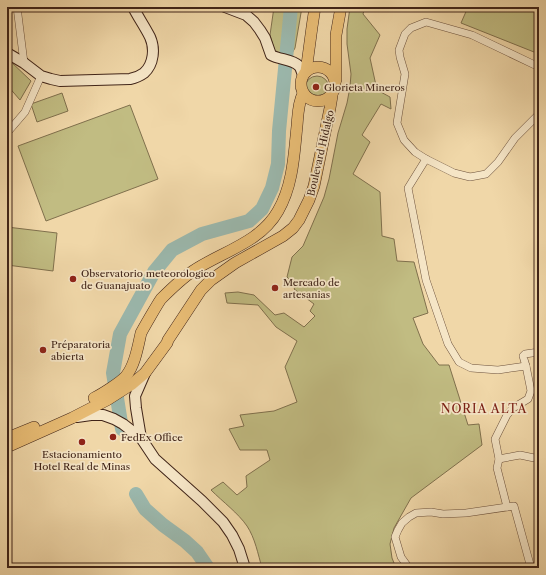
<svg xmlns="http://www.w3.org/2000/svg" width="546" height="575" viewBox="0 0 546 575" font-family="'Libre Caslon Text',serif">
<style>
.green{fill:#c1bc82;stroke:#80704d}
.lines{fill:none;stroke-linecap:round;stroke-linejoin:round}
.river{stroke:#9bb8ad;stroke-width:14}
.street-casing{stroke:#6c513c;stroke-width:8}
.secondary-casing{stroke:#402418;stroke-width:12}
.primary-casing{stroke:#402418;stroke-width:12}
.street{stroke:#f5e5c6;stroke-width:7}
.secondary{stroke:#f5e5c6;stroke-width:10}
.primary{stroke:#e8bc74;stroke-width:11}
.poi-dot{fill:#8f2418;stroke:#f5e5c6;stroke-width:1.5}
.labels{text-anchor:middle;stroke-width:3.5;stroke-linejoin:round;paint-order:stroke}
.poi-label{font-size:10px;fill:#402418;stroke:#f5e5c6;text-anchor:start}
.street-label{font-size:10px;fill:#402418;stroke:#f5e5c6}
.quarter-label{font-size:12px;letter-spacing:1px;fill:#7a1f14;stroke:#f5e5c6}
</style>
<rect width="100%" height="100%" fill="#f0d7a8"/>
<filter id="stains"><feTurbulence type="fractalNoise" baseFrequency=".005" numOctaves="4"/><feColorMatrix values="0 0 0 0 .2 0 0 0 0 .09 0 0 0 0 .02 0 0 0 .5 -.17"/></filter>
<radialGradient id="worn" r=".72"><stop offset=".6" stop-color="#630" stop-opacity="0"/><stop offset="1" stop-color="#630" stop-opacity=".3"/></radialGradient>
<g class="green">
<polygon points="274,7 302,7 295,48 291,55 275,52 270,35"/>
<path d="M350,7H365L363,14L380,35L370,58L377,90L390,97L391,109L381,104L362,135L370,142L353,174L380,192L382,236L394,239L397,261L414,262L428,313L413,318L423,344L439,365H449L468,425L479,424L482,445L411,498L394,528L390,544L392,558L396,568H262C258,554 255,538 247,526C238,513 223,502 211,490L223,482L237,495L247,487L246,476L270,460L267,450H240L229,429L244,426L240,415L274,411L297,402L285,367L297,341L276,327L258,305L227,303L225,293L238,292L254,295L275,315L284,313L304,327L315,316L310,311L314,304L294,289L296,286L287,277L292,257L303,246L324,197L329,179L338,133L347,103L350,87L351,74L347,44V29Z"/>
<polygon points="468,7 539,7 539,54 461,23"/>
<polygon points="7,58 31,81 20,100 7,85"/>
<circle cx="317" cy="88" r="12"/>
<polygon points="62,93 68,111 37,122 31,104"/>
<polygon points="130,105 158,179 46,221 18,146"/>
<polygon points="7,227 57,233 53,271 7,265"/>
</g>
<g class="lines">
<g class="river">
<polyline points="122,429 113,373 120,334 154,272 172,250 202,234 249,221 262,209 272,188 278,164 279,131 291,7"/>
<polyline points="136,494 145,509 163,525 185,541 197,552 208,568"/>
</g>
<g class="street-casing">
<g id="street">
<polyline points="17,7 24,63"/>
<polyline points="539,67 472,35 426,22 411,28 405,34 399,50 400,57 405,74 397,123 404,140 415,152 426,159 454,173 470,177 486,174 498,162 515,138 539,114"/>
<polyline points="7,133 25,112 41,76"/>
<polyline points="426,159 408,188 426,280 448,344 459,362 471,368 498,370 526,366"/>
<polyline points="499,459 520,455 539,459"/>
<polyline points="507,507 497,468 499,459 495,439 507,415 513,408 528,399 531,391 526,366 523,356 525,354 539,352"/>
<polyline points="409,568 401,557 395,537 398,530 402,523 409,517 416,513 431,512 443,514 466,513 514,506 531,568"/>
</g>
</g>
<g class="secondary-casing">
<g id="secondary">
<path d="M225,7L246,15L254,22L260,30L265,38L271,55C280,60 292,59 299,66C301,68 302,73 303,75"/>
<path d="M7,53L24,63L41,76L51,79L60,81L130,79C135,78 140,76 144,73C154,64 155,48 150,37C145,27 138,17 133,7"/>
<polyline points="77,417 91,415 103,415 114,419 123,424 141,438 155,459 202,501 223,522 232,535 239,549 245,568"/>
<polyline points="141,438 136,408 135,396 145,373"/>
</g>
</g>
<g class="primary-casing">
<g id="primary">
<circle cx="318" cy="84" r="17"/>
<polyline points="306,72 312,27 315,7"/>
<polyline points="336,80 336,35 341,7"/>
<path d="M94,398C102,394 121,382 126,376C135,365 138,346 141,333C143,329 158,303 161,299C171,289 181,279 193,271C221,252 260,243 278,211C293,185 294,155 297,126C298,115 298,103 303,94"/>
<polyline points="7,438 34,427"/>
<polyline points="7,447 72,418 107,400 132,384 145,373 167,343 168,340 201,290 211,280 235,263 283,236 293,228 299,220 309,200 314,186 330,108 332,96"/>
</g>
</g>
<use href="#street" class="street"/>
<use href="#secondary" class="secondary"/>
<use href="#primary" class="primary"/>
</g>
<g class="poi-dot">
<circle cx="316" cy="87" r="4"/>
<circle cx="73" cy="279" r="4"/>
<circle cx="275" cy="288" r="4"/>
<circle cx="43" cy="350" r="4"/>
<circle cx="113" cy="437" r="4"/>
<circle cx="82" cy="442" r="4"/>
</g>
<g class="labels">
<g class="poi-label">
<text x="324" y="91">Glorieta Mineros</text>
<text x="81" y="277">Observatorio meteorologico<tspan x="81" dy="12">de Guanajuato</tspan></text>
<text x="283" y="286">Mercado de<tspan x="283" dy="12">artesanias</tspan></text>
<text x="51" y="348">Préparatoria<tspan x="51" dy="12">abierta</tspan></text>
<text x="121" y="441">FedEx Office</text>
<text x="82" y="458" text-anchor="middle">Estacionamiento<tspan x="82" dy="12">Hotel Real de Minas</tspan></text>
</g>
<g class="street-label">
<text transform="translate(320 153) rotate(-77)" y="4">Boulevard Hidalgo</text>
</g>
<g class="quarter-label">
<text x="484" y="413">NORIA ALTA</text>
</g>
</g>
<rect width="546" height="575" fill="none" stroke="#f0d7a8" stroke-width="24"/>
<rect x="8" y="8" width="530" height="559" fill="none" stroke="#402418" stroke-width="2"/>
<rect x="12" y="12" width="522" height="551" fill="none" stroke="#402418"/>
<rect width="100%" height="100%" filter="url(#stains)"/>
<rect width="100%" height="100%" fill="url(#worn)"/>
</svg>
